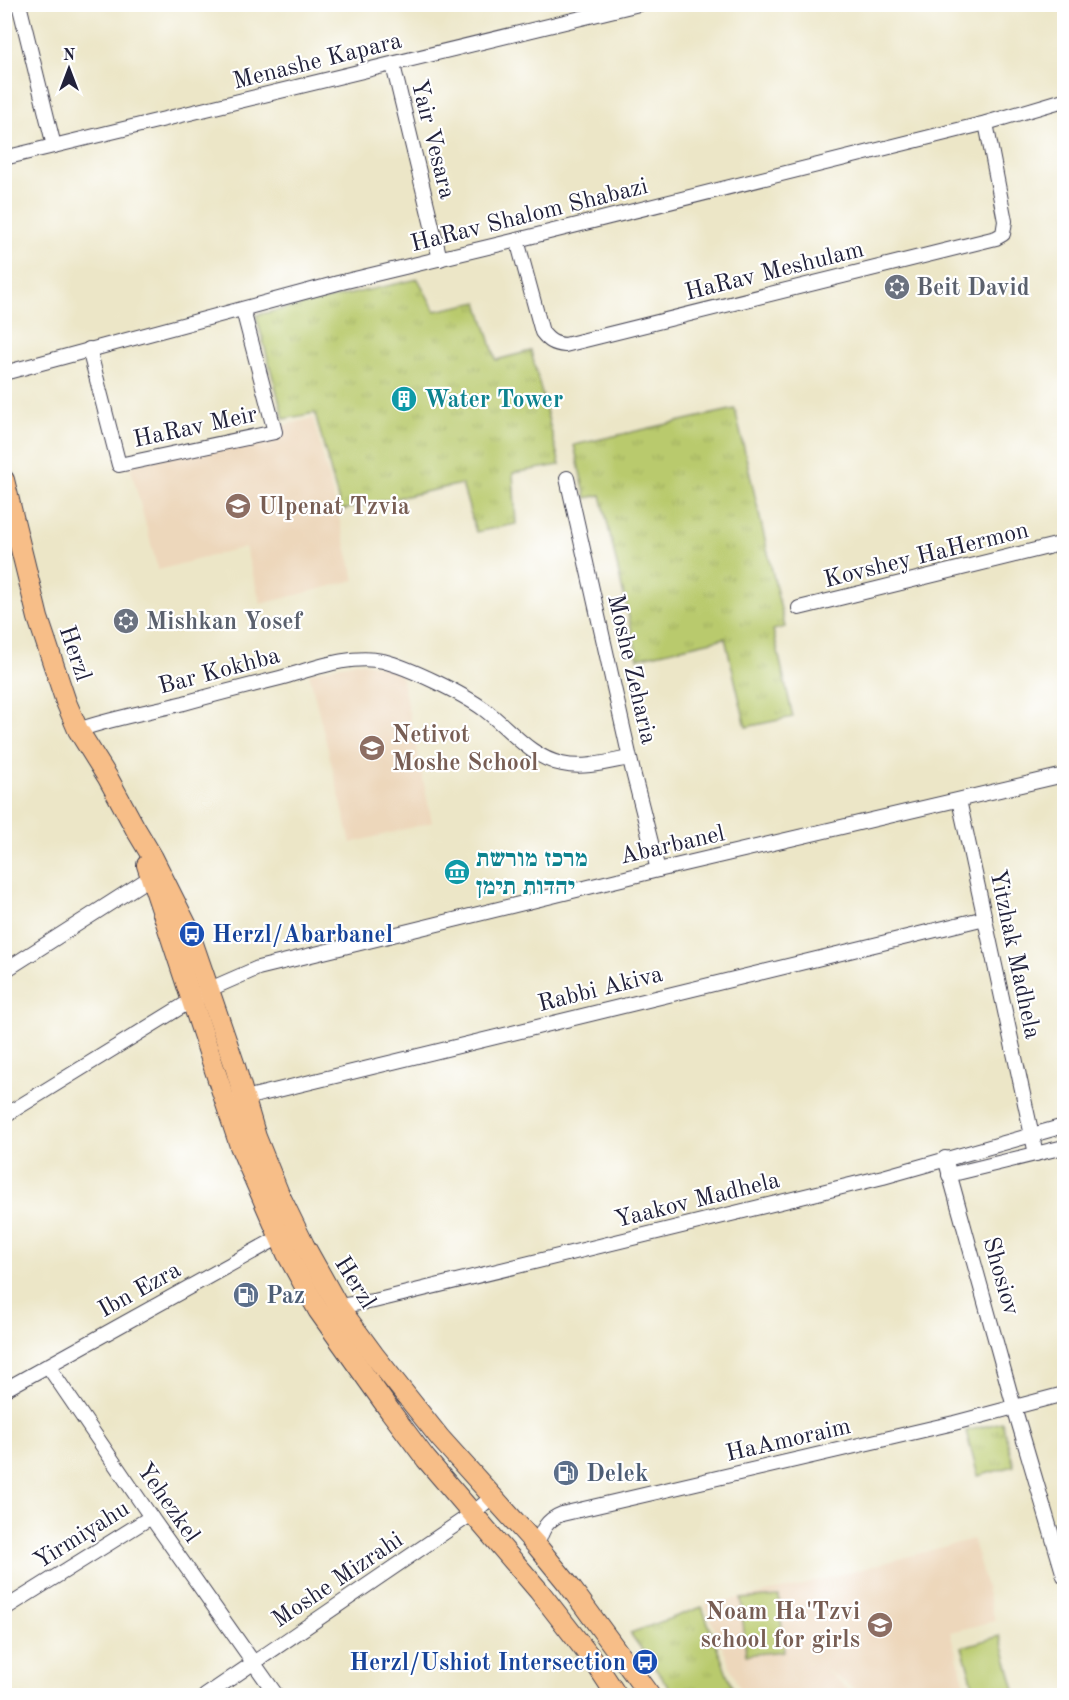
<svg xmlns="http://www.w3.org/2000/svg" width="1069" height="1700" viewBox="0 0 1069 1700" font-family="'Old Standard TT','Frank Ruhl Libre',serif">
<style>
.built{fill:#edd7bb;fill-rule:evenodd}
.grass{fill:url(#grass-tufts);stroke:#6e7654;stroke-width:1.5}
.pitch{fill:#b9ca6d;stroke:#6e7654;stroke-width:1.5}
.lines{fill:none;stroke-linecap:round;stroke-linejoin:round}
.street-casing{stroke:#403f50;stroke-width:16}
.primary-casing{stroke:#403f50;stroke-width:22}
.street{stroke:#fff;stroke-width:14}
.primary{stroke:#f7be88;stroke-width:20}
.labels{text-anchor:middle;stroke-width:4.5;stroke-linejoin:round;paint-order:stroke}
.street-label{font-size:24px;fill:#22223b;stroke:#fff}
.worship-label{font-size:24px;font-weight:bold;fill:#5b616d;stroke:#fff;text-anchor:start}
.culture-label{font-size:24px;font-weight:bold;fill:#0d838f;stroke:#fff;text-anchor:start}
.education-label{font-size:24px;font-weight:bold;fill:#785e54;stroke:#fff;text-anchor:start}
.transit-label{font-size:24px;font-weight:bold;fill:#164399;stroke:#fff;text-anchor:start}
.service-label{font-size:24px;font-weight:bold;fill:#4e5e75;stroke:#fff;text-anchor:start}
</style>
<defs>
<pattern id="grass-tufts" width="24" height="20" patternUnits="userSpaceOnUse" patternTransform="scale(1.5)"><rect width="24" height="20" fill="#b9ca6d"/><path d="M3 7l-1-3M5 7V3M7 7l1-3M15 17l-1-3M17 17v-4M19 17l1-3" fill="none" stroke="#9fad5f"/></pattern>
</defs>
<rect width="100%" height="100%" fill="#fff"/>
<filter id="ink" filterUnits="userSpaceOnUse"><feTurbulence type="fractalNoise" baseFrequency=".0167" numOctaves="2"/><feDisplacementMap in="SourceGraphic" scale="12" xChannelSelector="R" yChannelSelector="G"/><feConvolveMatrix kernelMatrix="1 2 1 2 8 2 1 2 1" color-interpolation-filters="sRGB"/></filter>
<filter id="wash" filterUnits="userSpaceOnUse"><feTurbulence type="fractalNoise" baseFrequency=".008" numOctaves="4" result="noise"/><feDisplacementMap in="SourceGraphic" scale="24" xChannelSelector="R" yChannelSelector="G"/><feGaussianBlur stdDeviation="1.35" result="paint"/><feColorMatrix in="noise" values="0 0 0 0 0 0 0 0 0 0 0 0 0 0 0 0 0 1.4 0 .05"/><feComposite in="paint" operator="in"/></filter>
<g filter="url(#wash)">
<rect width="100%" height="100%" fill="#ece6c7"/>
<g class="built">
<polygon points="313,418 355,580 261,604 245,547 158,570 130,466"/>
<polygon points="356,662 385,666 401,675 432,822 351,843 309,673"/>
<path d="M973,1539L995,1621L950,1632L968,1695H742L705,1605L801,1586L802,1585ZM823,1668L857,1691L885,1690L854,1694Z"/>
</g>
<g class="grass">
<polygon points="418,279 435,311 478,302 496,360 531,351 560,465 513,473 516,524 476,532 462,484 341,510 315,413 284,419 256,315"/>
<polygon points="735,409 785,627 773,630 793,717 746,727 725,638 638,658 601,495 586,498 574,445"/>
<polygon points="1002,1422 1014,1466 978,1476 966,1431"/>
<polygon points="702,1607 735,1695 674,1695 630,1633"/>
</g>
<g class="pitch">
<polygon points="779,1596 784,1651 746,1655 741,1599"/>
<polygon points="1000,1636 1016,1693 1006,1695 976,1695 962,1647"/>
</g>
</g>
<g filter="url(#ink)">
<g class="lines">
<g class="street-casing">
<g id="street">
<polyline points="19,4 54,146"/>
<polyline points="393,65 440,259"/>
<polyline points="4,158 639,4"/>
<path d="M517,240L542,332C549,341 554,344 565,345L996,238L1003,234L1005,221L986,123"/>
<polyline points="89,349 119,465 275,432 243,310"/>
<polyline points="4,373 338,283 517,240 986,123 1064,100"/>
<polyline points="567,478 633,772 658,870"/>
<polyline points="799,608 1064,543"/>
<path d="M78,730C113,718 148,712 184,703C216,694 248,686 280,678C313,669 349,654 383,661C410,668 462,693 485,710C510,729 530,757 562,764C584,769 608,762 629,758"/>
<polyline points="959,800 1036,1154"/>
<polyline points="4,971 151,877"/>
<polyline points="237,1100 985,918"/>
<polyline points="4,1116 210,989 258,968 658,870 1064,775"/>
<polyline points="945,1158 1014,1407 1064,1576"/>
<polyline points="949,1175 1064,1147"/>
<polyline points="338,1306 374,1301 883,1177 1064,1126"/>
<polyline points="48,1366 151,1517 277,1696"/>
<polyline points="4,1390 285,1234"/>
<path d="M537,1546C542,1530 546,1520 562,1514L954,1423L1064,1394"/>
<polyline points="4,1609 151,1517"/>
<polyline points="205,1696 473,1513 492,1497"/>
</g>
</g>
<g class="primary-casing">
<g id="primary">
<polyline points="4,480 38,618 66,702 78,730 108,778 135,828 153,858 187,926 235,1066 256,1137 279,1194 304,1245 338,1306 374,1355 440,1438 537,1546 568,1584 650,1696"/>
<polyline points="147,865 240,1146 287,1254 318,1310 390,1411 426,1459 539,1591 598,1667 617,1696"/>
</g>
</g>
<use href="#street" class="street"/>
<use href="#primary" class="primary"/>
</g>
</g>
<defs>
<g id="synagogue-disc" transform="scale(1.35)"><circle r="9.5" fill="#6b7280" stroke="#fff"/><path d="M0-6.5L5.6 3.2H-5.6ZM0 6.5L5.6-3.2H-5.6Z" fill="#fff"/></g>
<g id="building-disc" transform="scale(1.35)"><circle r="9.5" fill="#0f9aa8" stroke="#fff"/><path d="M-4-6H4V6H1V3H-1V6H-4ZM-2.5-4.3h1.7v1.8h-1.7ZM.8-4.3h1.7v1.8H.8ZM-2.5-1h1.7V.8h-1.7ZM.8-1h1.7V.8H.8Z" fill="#fff"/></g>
<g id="school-disc" transform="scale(1.35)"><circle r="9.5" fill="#8d6e63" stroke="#fff"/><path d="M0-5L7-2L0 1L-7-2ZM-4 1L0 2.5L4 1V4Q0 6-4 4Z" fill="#fff"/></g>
<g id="museum-disc" transform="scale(1.35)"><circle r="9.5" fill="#0f9aa8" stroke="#fff"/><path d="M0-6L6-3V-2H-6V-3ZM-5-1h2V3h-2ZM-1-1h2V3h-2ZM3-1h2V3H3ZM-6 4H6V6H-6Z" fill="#fff"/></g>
<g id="bus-disc" transform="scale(1.35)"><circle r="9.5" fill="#1a4fb4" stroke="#fff"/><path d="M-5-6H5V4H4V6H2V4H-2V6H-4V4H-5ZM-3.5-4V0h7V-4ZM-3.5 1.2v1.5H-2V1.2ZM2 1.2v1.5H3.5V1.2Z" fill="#fff"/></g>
<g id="fuel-disc" transform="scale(1.35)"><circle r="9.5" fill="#5c6f8a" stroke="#fff"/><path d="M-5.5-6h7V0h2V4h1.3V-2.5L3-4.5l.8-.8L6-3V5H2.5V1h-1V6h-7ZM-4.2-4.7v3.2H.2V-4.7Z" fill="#fff"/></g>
</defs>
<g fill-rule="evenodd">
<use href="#synagogue-disc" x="897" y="287"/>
<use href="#building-disc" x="404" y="399"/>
<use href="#school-disc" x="238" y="506"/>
<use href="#synagogue-disc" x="126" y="621"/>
<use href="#school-disc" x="372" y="748"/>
<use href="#museum-disc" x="457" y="872"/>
<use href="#bus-disc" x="192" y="934"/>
<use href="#fuel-disc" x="246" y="1295"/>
<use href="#fuel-disc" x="566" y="1473"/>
<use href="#school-disc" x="880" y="1625"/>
<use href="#bus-disc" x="645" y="1662"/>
</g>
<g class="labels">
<g class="street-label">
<text transform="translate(317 60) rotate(-14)" y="8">Menashe Kapara</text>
<text transform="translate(434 139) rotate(76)" y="8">Yair Vesara</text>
<text transform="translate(529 214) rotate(-14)" y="8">HaRav Shalom Shabazi</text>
<text transform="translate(774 270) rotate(-14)" y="8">HaRav Meshulam</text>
<text transform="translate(195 426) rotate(-12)" y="8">HaRav Meir</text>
<text transform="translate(926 554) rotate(-14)" y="8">Kovshey HaHermon</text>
<text transform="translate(76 653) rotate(71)" y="8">Herzl</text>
<text transform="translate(633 669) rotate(77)" y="8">Moshe Zeharia</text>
<text transform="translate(219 670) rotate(-15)" y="8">Bar Kokhba</text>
<text transform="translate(672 844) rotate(-13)" y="8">Abarbanel</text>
<text transform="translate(1016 954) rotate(78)" y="8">Yitzhak Madhela</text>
<text transform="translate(600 988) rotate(-14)" y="8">Rabbi Akiva</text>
<text transform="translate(697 1199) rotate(-14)" y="8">Yaakov Madhela</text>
<text transform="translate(1002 1276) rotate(74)" y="8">Shosiov</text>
<text transform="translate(356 1282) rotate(58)" y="8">Herzl</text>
<text transform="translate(139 1289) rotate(-29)" y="8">Ibn Ezra</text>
<text transform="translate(788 1439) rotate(-13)" y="8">HaAmoraim</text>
<text transform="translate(169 1502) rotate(55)" y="8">Yehezkel</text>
<text transform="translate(81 1534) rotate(-32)" y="8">Yirmiyahu</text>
<text transform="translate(337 1579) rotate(-34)" y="8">Moshe Mizrahi</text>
</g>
<g class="worship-label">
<text x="916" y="295">Beit David</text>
<text x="146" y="629">Mishkan Yosef</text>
</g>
<g class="culture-label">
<text x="424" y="407">Water Tower</text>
<text x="476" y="866">מרכז מורשת<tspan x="476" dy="28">יהדות תימן</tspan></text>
</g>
<g class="education-label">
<text x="258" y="514">Ulpenat Tzvia</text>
<text x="392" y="742">Netivot<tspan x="392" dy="28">Moshe School</tspan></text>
<text x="860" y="1619" text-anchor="end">Noam Ha'Tzvi<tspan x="860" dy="28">school for girls</tspan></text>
</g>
<g class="transit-label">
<text x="212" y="942">Herzl/Abarbanel</text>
<text x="626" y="1670" text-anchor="end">Herzl/Ushiot Intersection</text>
</g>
<g class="service-label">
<text x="266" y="1303">Paz</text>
<text x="586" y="1481">Delek</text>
</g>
</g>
<rect width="1069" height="1700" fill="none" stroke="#fff" stroke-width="24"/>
<g transform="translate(69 69)" stroke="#ffffff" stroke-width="4.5" paint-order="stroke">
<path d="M0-4.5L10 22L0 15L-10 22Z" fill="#22223b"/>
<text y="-9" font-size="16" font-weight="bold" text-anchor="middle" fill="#22223b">N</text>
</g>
</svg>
